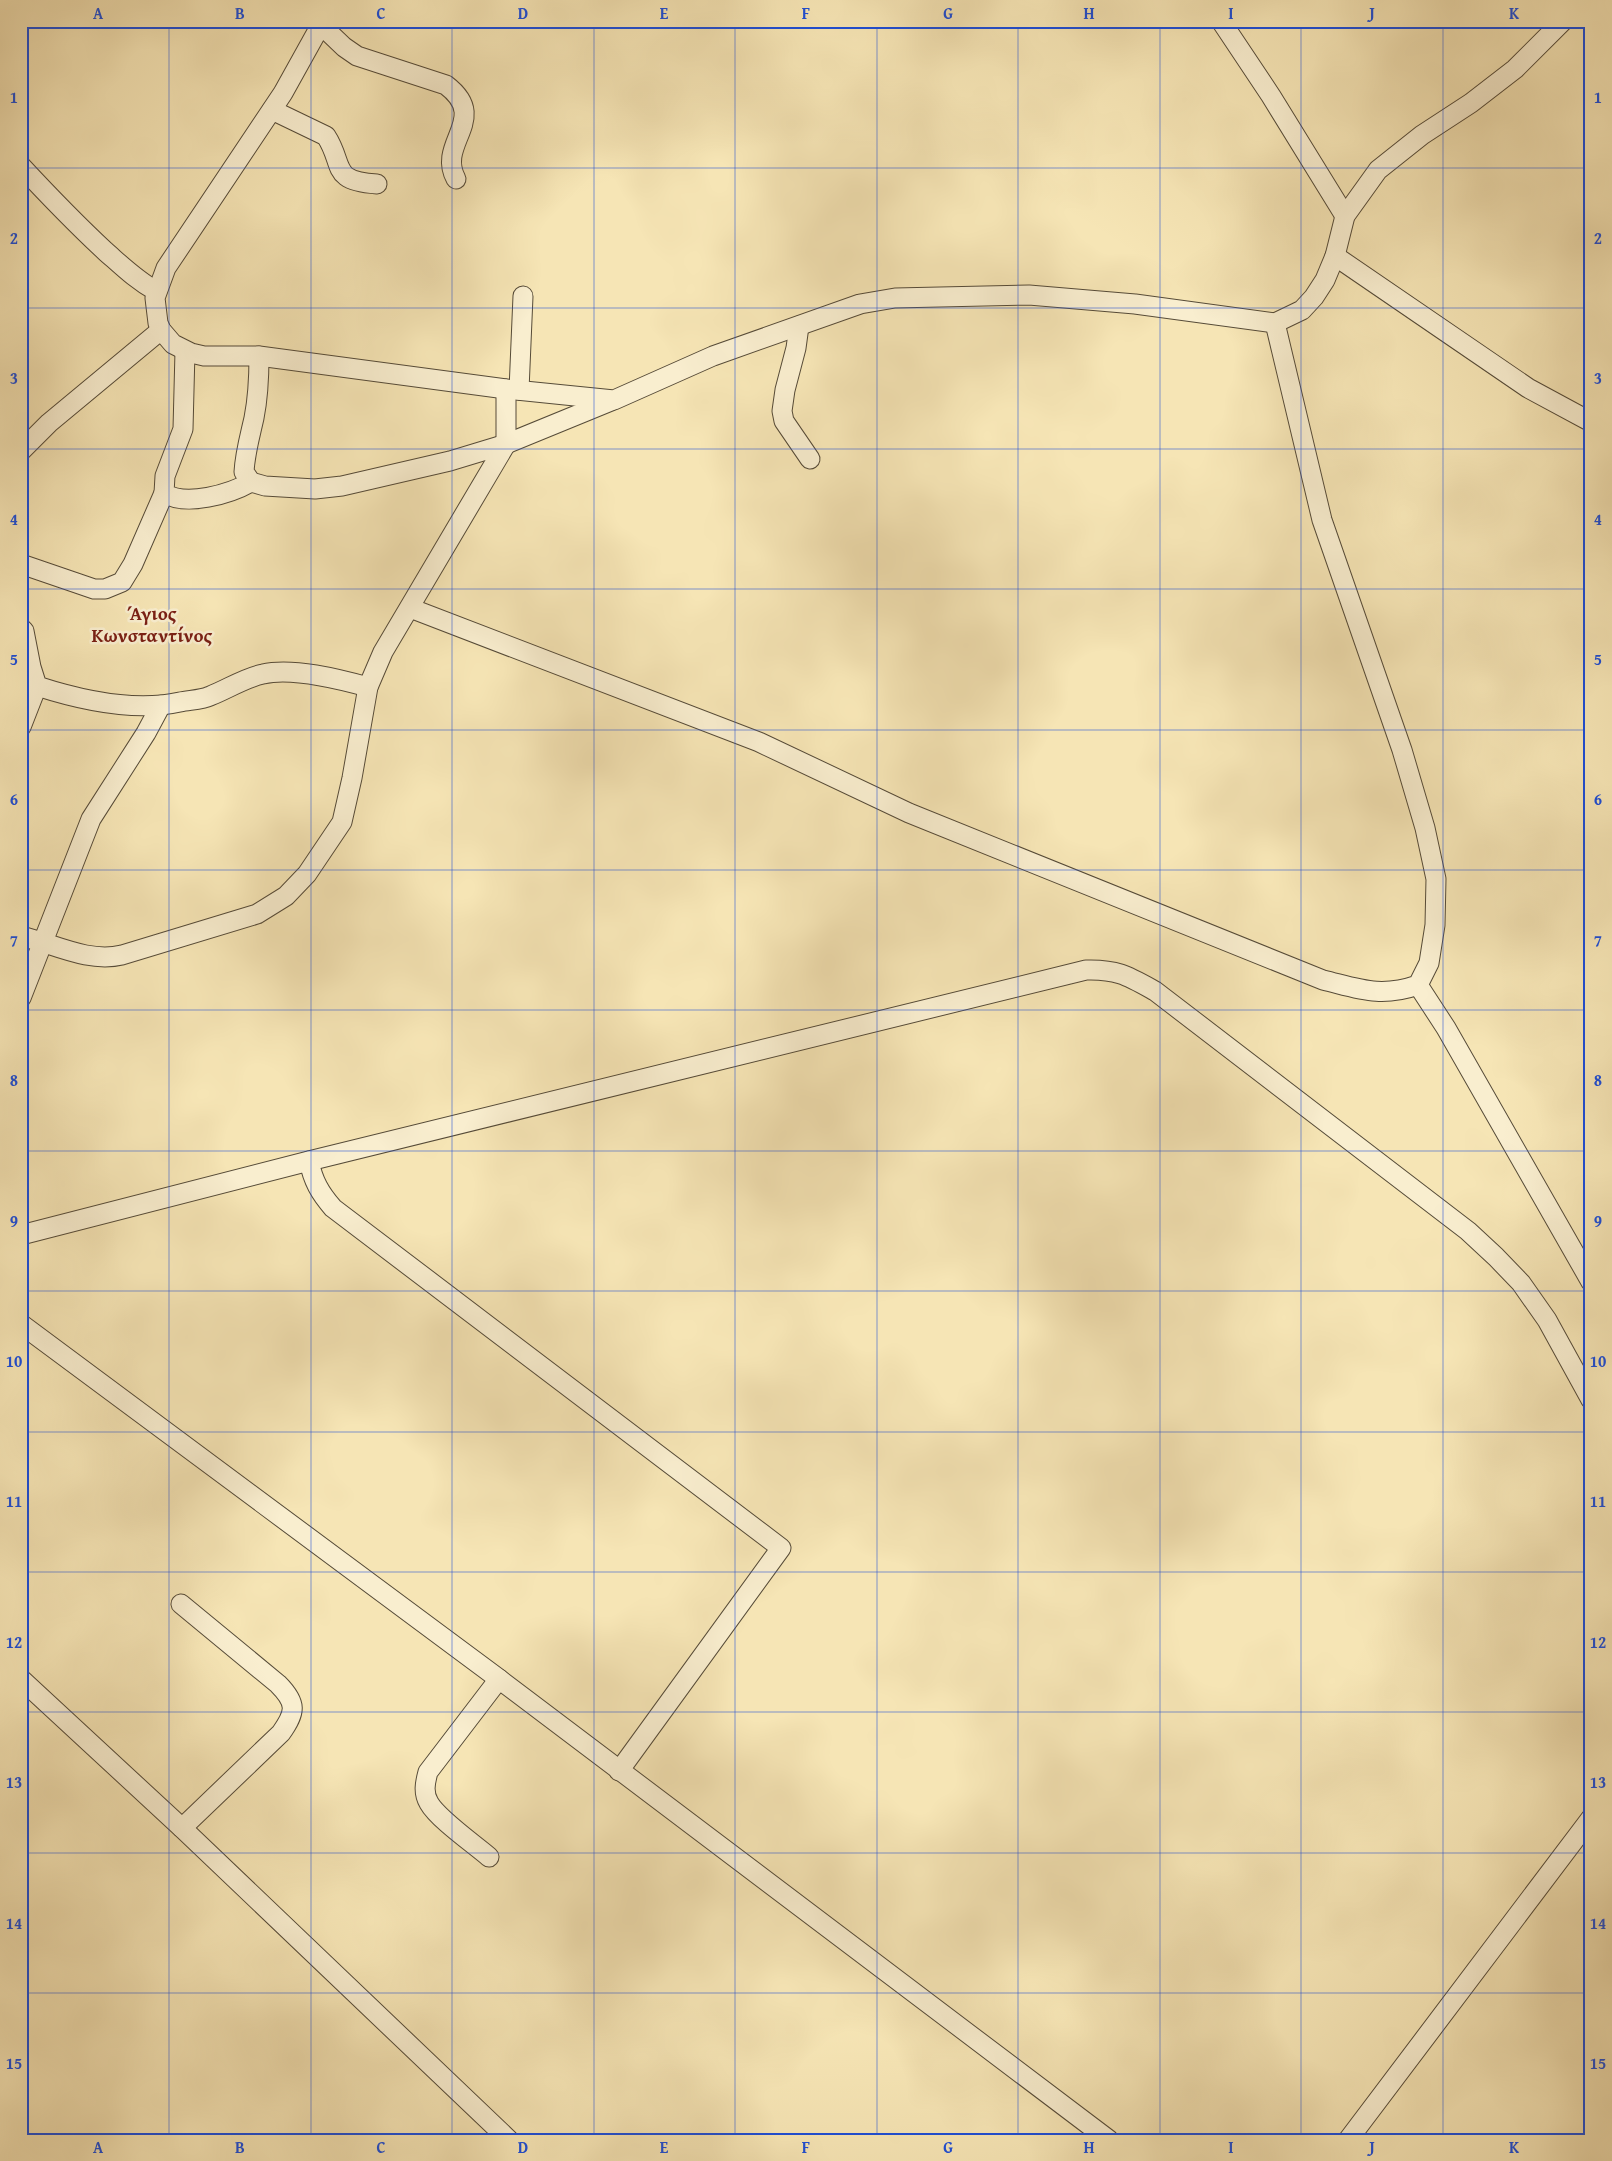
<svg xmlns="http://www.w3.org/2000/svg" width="1612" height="2161" viewBox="0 0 1612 2161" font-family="'Gentium Book Plus',serif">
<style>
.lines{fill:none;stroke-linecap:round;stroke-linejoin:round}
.minor-casing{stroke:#564b38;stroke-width:21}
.minor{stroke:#f9eecf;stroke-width:19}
.grid{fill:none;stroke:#1d4ed8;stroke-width:1;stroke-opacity:0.55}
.labels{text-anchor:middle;stroke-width:5;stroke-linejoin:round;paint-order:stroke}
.quarter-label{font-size:19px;font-weight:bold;fill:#7a1f14;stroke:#f9eecf}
.neatline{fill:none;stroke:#1d4ed8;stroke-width:2}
.grid-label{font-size:16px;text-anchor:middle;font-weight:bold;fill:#1d4ed8}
</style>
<rect width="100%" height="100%" fill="#f6e5b5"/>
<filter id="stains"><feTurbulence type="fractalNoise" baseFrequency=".004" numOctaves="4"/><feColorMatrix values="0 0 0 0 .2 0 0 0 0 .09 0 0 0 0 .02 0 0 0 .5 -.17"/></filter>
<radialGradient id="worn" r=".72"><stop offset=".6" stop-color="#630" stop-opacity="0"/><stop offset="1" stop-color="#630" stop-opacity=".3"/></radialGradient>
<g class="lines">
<g class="minor-casing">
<g id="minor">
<polyline points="323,21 283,93 166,268 155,298 158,323 161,330 173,344 191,353 204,356 259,356 506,389 614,400 713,356 860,304 895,298 1029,295 1135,304 1275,323 1302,310 1314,297 1325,280 1335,256 1345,216 1378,170 1422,135 1471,103 1515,69 1563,21"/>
<polyline points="1221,21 1271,96 1345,216"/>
<path d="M321,25L344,47L357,56L446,85C491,119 436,143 456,179"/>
<path d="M272,110L326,136C345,165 329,181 377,184"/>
<path d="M21,166C48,195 76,224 105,251C121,265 136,280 156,291"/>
<polyline points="1335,256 1528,388 1591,422"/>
<polyline points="799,326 796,348 785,390 782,411 784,421 810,459"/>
<path d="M185,351L183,429L165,476L164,493C186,507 230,494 251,482"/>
<path d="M259,356C259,377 258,398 254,418C250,436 245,453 244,472L251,482L265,486L315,489L342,486L450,461L506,444L611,401"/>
<polyline points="519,390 523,296"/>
<polyline points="21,451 49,423 161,330"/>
<polyline points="21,564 94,589 105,589 122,582 133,564 164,493"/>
<path d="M410,608L759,742L909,813L1323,980C1360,989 1380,998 1418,985L1429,963L1435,925L1436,879L1425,828L1402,750L1322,520L1275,323"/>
<path d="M21,628L24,631L31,667L37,686C80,700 135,712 180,702C189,700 202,700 210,696C228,689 244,678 263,674C292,667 339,679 368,687"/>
<polyline points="21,727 37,686"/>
<path d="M21,936C54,944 88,963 122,955L257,914L286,896L307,874L342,822L352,778L368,687L383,652L506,444V389"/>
<polyline points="1418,985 1446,1028 1591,1282"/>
<polyline points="21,998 91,819 146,733 161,705"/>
<path d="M309,1161C313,1181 320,1193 333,1208L781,1548L619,1771"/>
<path d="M21,1235L309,1161L1086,970C1117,969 1128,976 1155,991L1468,1231L1496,1257L1521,1283L1547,1320L1591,1400"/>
<polyline points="21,1324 499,1679 1109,2140"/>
<path d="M181,1604L278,1684C297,1703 296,1712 281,1733L182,1828"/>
<polyline points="21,1679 182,1828 509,2140"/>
<path d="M489,1857C474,1844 438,1819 429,1803C423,1793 425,1783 428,1772L499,1679"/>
<polyline points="1348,2140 1591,1818"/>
</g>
</g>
<use href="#minor" class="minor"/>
</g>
<path class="grid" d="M169,21V2140M311,21V2140M452,21V2140M594,21V2140M735,21V2140M877,21V2140M1018,21V2140M1160,21V2140M1301,21V2140M1443,21V2140M21,168H1591M21,308H1591M21,449H1591M21,589H1591M21,730H1591M21,870H1591M21,1010H1591M21,1151H1591M21,1291H1591M21,1432H1591M21,1572H1591M21,1712H1591M21,1853H1591M21,1993H1591"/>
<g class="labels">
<g class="quarter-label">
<text x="152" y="620">Άγιος<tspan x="152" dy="22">Κωνσταντίνος</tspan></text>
</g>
</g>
<rect width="1612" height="2161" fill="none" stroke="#f6e5b5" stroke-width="55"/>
<rect x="28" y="28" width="1556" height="2106" class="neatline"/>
<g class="grid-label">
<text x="98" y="19">A</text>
<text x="240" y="19">B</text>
<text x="381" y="19">C</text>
<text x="523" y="19">D</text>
<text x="664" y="19">E</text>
<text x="806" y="19">F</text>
<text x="948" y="19">G</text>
<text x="1089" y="19">H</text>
<text x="1231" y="19">I</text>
<text x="1372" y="19">J</text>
<text x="1514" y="19">K</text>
<text x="14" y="103">1</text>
<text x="1598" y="103">1</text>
<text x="14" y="244">2</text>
<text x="1598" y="244">2</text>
<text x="14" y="384">3</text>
<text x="1598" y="384">3</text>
<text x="14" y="525">4</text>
<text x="1598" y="525">4</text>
<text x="14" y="665">5</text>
<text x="1598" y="665">5</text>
<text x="14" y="805">6</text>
<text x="1598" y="805">6</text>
<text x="14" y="946">7</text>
<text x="1598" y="946">7</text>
<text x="14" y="1086">8</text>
<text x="1598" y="1086">8</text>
<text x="14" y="1227">9</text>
<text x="1598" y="1227">9</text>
<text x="14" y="1367">10</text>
<text x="1598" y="1367">10</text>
<text x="14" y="1507">11</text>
<text x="1598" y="1507">11</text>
<text x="14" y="1648">12</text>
<text x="1598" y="1648">12</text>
<text x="14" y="1788">13</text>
<text x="1598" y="1788">13</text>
<text x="14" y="1929">14</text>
<text x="1598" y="1929">14</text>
<text x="14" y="2069">15</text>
<text x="1598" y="2069">15</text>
<text x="98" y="2153">A</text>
<text x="240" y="2153">B</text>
<text x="381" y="2153">C</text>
<text x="523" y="2153">D</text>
<text x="664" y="2153">E</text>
<text x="806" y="2153">F</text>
<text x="948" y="2153">G</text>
<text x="1089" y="2153">H</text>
<text x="1231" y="2153">I</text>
<text x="1372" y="2153">J</text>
<text x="1514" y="2153">K</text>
</g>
<rect width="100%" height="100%" filter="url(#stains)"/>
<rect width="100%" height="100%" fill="url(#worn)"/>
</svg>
